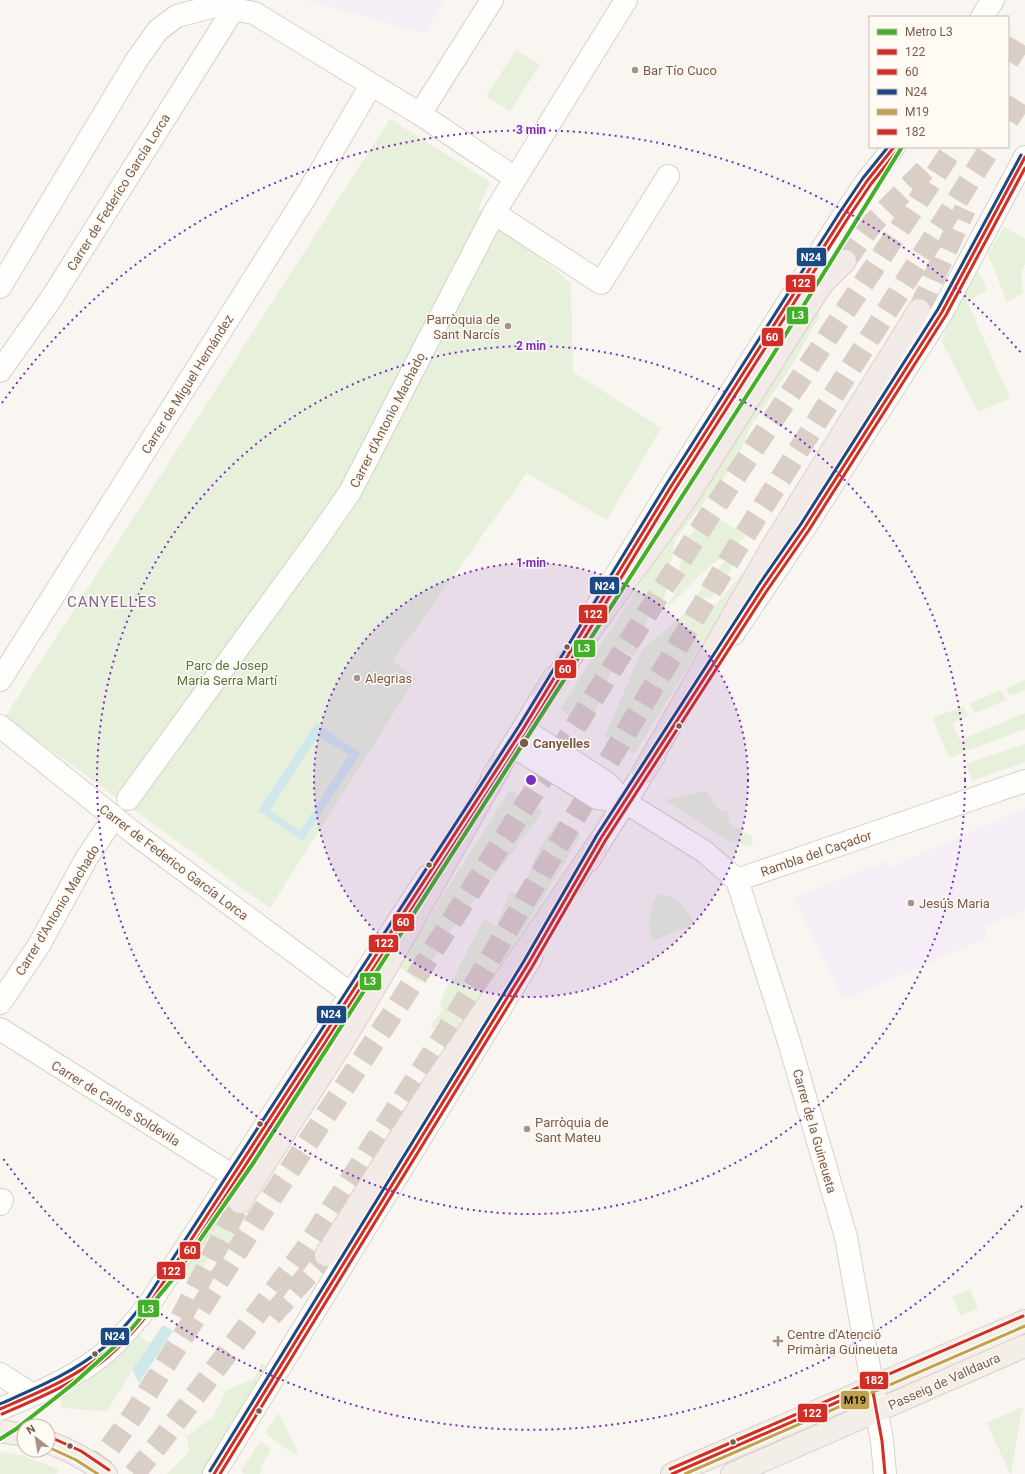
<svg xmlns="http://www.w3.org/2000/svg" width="1025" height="1474" viewBox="0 0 1025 1474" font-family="Roboto,sans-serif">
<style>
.education{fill:#f6eef6}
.green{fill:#e7f0db}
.water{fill:#d0e8ea;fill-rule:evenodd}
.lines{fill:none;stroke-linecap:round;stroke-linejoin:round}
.highway-tunnel{stroke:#d9cfc7;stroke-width:22;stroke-dasharray:22 11;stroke-linecap:butt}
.minor-casing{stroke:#d7d1cb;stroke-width:24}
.major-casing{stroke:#dad1cc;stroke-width:24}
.highway-casing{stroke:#dad1cc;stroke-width:24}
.minor{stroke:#fefefd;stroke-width:22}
.major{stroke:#f3eee8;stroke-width:22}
.highway{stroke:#f2eae7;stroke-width:22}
.bus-1-casing{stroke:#fffaf3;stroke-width:6}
.bus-2-casing{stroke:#fffaf3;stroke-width:6}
.bus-3-casing{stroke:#fffaf3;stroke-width:6}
.bus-4-casing{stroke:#fffaf3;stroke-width:6}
.bus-5-casing{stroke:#fffaf3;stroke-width:6}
.bus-1{stroke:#d02e26;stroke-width:3}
.bus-2{stroke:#d02e26;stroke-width:3}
.bus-3{stroke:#1c4883;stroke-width:3}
.bus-4{stroke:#c0a24e;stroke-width:3}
.bus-5{stroke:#d02e26;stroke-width:3}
.metro-1-casing{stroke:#fffaf3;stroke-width:7}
.metro-1{stroke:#43b02a;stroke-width:4}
.ring{fill:none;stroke:#7b2cbf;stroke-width:2;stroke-dasharray:2 4}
.poi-dot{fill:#a69286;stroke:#fffaf3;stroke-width:1.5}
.bus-dot{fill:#7a5c4d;stroke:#fffaf3;stroke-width:1.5}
.labels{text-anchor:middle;stroke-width:3;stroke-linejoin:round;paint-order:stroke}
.poi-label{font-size:13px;fill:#7a5c4d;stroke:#fffaf3;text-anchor:start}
.street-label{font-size:13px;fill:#7a5c4d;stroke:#fffaf3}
.park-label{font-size:13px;fill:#537a41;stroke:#fffaf3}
.stop-label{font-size:13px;font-weight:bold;fill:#7a5c4d;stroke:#fffaf3;text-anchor:start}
.quarter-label{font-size:15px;letter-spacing:1px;fill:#846695;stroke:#fffaf3}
.centre{fill:#7b2cbf;stroke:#fffaf3;stroke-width:2}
.ring-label{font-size:12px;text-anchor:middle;font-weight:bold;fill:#7b2cbf;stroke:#fffaf3;stroke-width:3;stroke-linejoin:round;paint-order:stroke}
.line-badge{stroke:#fffaf3;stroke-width:1.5}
.badge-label{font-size:11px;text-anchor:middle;font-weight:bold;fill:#fff}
.pale-badge-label{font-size:11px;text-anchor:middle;font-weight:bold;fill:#111}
</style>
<rect width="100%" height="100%" fill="#f9f5f0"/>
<g class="education">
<polygon points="306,0 445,0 424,33"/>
<polygon points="1025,808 1025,910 984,927 988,937 843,1000 794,897 888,861 891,867"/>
</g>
<g class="green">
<polygon points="516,50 540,65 510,111 486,96"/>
<polygon points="390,119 490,182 478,209 571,283 573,372 661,428 607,520 527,473 393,661 416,678 270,908 5,717"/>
<polygon points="1004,227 1025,239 1025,264 1021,272 1023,293 1007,302 988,254"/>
<polygon points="978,271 987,290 967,302 1010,398 978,412 942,342 947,322"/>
<polygon points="815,311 820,315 793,364 749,429 737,460 675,540 665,596 648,618 634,656 620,650 589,728 560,709"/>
<polygon points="712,514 746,536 702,573 664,611 676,592 684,541"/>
<polygon points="742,547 728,574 711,597 694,601 703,586 736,549"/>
<polygon points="758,555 634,754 605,736 642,650 691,608 711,610"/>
<polygon points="1025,680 1025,690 1009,696 1007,688"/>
<polygon points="1000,690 1006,700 975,713 969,704"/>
<polygon points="963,706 969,716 952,723 960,740 1025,713 1025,729 949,758 933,718"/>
<polygon points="1025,744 1025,762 972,781 966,764"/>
<polygon points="510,790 543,811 504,864 458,920 419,982 398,966"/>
<polygon points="706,791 719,810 728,812 729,822 731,825 751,835 753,847 727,840 665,800"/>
<polygon points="556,822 581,836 455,1041 430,1026 443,1010 440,1003 445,991 455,975 484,918 496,927 510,891 522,895 537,853"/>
<path d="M658,894C676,894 686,908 694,922L691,925L653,941C646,924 649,908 658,894Z"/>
<polygon points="216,1219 233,1233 234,1238 205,1262 202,1278 177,1279"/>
<polygon points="970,1289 978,1308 961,1316 952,1297"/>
<polygon points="138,1335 150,1343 107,1411 61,1408 60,1398 83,1384 110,1364"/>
<polygon points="261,1364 264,1364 268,1371 206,1474 167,1474 189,1452 187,1436 214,1416 226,1390 254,1379"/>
<polygon points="1022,1407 1011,1474 1010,1474 987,1423"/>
<polygon points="278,1413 298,1452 295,1455 265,1433"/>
<polygon points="260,1441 271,1449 263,1463 260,1474 244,1474 241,1471"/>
<polygon points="0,1452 24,1456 59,1470 56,1474 0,1474"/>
</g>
<g class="water">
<path d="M316,723L361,753L303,841L258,811ZM318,736L349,755L300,831L270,810Z"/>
<polygon points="163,1325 173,1331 139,1383 132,1370"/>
</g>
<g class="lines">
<g class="highway-tunnel">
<polyline points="1008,61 1025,33"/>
<polyline points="1008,120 1025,93"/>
<polyline points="845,261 873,223 931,164"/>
<polyline points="919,310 965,209"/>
<polyline points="271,1316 326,1255"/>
<polyline points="181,1318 240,1202"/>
<polyline points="91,1474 134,1414 258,1218 397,1007 711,513 954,147"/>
<polyline points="134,1474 158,1445 305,1250 445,1034 736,549 991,147"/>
</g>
<g class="minor-casing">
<g id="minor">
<polyline points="982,17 993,0"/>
<polyline points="420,114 492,0"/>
<polyline points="494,213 601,283 668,176"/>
<polyline points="0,287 136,61 158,30 177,16 215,6 254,13 420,114 515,178"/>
<polyline points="0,371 51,299 233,10"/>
<polyline points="594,611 670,488 844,215 867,181 894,147"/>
<polyline points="733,634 805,527 942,312 1025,157"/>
<polyline points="0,680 306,196 371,85"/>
<polyline points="0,726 135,834 351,994"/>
<polyline points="523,729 607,783 625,802 705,852 737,880"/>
<polyline points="513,746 597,798 625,802"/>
<polyline points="492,778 523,729 554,678"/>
<polyline points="128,799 316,541 350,492 494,213 626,0"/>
<polyline points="588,861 654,756"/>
<polyline points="737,880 789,1042 846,1237 882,1441 885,1474"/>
<polyline points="737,880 1025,781"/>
<polyline points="0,1003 39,945 86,859 114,817"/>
<polyline points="0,1029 233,1176"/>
<polyline points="0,1204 2,1200"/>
<polyline points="0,1374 33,1395"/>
<path d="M0,1409C37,1393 76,1378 107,1351C123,1336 137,1320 150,1303L428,876"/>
<polyline points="214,1474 531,958"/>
</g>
</g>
<g class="major-casing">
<g id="major">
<polyline points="0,1431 24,1435"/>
<path d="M48,1442C69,1450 89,1460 106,1474"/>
<polyline points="672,1474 1025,1321"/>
<polyline points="732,1474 1025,1346"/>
</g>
</g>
<g class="highway-casing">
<g id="highway">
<polyline points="544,694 686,499 807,307 823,283 845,261"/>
<polyline points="643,773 771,549 919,310"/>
<polyline points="240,1202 343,1041 386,968 502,763"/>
<polyline points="326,1255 434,1084 597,845"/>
</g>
</g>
<use href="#minor" class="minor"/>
<use href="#major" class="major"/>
<use href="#highway" class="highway"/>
<g class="bus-1-casing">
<g id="bus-1">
<path d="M0,1409C37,1393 76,1378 107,1351C123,1337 137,1320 150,1303L523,729L670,488L844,215L867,181L894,147"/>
<polyline points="214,1474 528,964 601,838 762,589 805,527 942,312 1025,157"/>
<polyline points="672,1474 872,1387 882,1441 885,1474"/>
</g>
</g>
<g class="bus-2-casing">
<g id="bus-2">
<path d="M2,1414C39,1398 78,1382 109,1356C126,1341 141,1323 154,1306L527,732L674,491L848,218L871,184L898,150"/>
<polyline points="220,1474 532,967 605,841 766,592 809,530 946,315 1025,168"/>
</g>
</g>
<g class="bus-3-casing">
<g id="bus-3">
<path d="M0,1404C36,1388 73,1373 103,1348C119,1334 133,1317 146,1300L519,726L666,485L840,212L863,178L888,147"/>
<polyline points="210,1471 524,961 597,835 758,586 801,524 938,309 1021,155"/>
</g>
</g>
<g class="bus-4-casing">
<g id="bus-4">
<polyline points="48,1447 76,1460 98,1474"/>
<polyline points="685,1474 1025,1326"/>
</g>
</g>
<g class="bus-5-casing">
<g id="bus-5">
<polyline points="50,1437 81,1451 109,1470"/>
<polyline points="670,1469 1023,1316"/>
</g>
</g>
<use href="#bus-1" class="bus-1"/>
<use href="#bus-2" class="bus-2"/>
<use href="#bus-3" class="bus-3"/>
<use href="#bus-4" class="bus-4"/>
<use href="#bus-5" class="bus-5"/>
<g class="metro-1-casing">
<polyline id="metro-1" points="0,1439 16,1429 73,1384 123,1339 172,1280 254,1162 771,358 902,147"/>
</g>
<use href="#metro-1" class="metro-1"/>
</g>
<circle cx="531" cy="780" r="217" fill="#7b2cbf" fill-opacity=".12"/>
<g class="ring">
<circle cx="531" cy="780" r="217"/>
<circle cx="531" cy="780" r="434"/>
<path d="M1022 1206A650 650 0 0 1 2 1157M2 403A650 650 0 0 1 1022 354"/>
</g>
<g class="poi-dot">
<circle cx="635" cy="70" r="4"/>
<circle cx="508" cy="326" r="4"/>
<circle cx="357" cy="678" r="4"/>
<circle cx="911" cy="903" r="4"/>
<circle cx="527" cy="1129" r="4"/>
<path d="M776 1335h4v4h4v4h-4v4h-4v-4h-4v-4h4z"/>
</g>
<g class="bus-dot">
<circle cx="567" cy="647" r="3.5"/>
<circle cx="679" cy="726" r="3.5"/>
<circle cx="524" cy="743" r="5"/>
<circle cx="429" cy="865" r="3.5"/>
<circle cx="260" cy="1124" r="3.5"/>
<circle cx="95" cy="1354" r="3.5"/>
<circle cx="259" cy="1411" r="3.5"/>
<circle cx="733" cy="1442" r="3.5"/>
<circle cx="70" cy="1446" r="3.5"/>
</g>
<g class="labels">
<g class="poi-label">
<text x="643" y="75">Bar Tío Cuco</text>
<text x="500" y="324" text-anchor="end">Parròquia de<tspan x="500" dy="15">Sant Narcís</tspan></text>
<text x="365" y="683">Alegrias</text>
<text x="919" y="908">Jesús Maria</text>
<text x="535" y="1127">Parròquia de<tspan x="535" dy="15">Sant Mateu</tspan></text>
<text x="787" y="1339">Centre d'Atenció<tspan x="787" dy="15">Primària Guineueta</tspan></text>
</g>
<g class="street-label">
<text transform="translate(118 192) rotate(-58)" y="5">Carrer de Federico García Lorca</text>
<text transform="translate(187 384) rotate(-58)" y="5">Carrer de Miguel Hernández</text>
<text transform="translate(387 420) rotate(-63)" y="5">Carrer d'Antonio Machado</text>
<text transform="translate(816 853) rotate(-19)" y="5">Rambla del Caçador</text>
<text transform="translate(174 862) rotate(37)" y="5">Carrer de Federico García Lorca</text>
<text transform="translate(57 910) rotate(-59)" y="5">Carrer d'Antonio Machado</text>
<text transform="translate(116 1103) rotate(32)" y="5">Carrer de Carlos Soldevila</text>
<text transform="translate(815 1131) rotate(74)" y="5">Carrer de la Guineueta</text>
<text transform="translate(944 1381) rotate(-24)" y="5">Passeig de Valldaura</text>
</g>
<g class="park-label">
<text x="227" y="670">Parc de Josep<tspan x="227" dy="15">Maria Serra Martí</tspan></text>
</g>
<g class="stop-label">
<text x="533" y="748">Canyelles</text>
</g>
<g class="quarter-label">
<text x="112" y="607">CANYELLES</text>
</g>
</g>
<circle cx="531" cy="780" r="6" class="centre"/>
<g class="ring-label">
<text x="531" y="134">3 min</text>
<text x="531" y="350">2 min</text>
<text x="531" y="567">1 min</text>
</g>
<g class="line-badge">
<rect x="796" y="247" width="31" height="20" rx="4" fill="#1c4883"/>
<rect x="785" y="274" width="31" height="19" rx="4" fill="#d02e26"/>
<rect x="786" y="306" width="23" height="19" rx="4" fill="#43b02a"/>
<rect x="761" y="327" width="23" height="20" rx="4" fill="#d02e26"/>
<rect x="589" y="576" width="31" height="19" rx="4" fill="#1c4883"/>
<rect x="578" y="604" width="30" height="20" rx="4" fill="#d02e26"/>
<rect x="573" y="639" width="23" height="19" rx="4" fill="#43b02a"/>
<rect x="554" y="659" width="23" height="20" rx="4" fill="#d02e26"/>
<rect x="392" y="913" width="23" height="19" rx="4" fill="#d02e26"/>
<rect x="368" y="934" width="31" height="19" rx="4" fill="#d02e26"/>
<rect x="359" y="972" width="23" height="19" rx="4" fill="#43b02a"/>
<rect x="316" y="1005" width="31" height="19" rx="4" fill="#1c4883"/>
<rect x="179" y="1241" width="22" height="19" rx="4" fill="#d02e26"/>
<rect x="156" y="1261" width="30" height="19" rx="4" fill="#d02e26"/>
<rect x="137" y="1299" width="23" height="19" rx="4" fill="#43b02a"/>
<rect x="100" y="1327" width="30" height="19" rx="4" fill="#1c4883"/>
<rect x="859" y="1371" width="30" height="19" rx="4" fill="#d02e26"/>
<rect x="840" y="1390" width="30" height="20" rx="4" fill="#c0a24e"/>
<rect x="797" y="1403" width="31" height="20" rx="4" fill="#d02e26"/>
</g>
<g class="badge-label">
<text x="811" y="261">N24</text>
<text x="801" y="287">122</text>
<text x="798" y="319">L3</text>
<text x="772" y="341">60</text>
<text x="605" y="590">N24</text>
<text x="593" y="618">122</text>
<text x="584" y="652">L3</text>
<text x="565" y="673">60</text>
<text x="403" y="926">60</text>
<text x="384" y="947">122</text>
<text x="370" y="985">L3</text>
<text x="331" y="1018">N24</text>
<text x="190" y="1254">60</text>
<text x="171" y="1275">122</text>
<text x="148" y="1313">L3</text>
<text x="115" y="1340">N24</text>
<text x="874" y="1384">182</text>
<text x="812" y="1417">122</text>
</g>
<g class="pale-badge-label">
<text x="855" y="1404">M19</text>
</g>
<rect x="869" y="16" width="140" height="132" fill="#fffaf3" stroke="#cabbb1"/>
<rect x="877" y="29" width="20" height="6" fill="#43b02a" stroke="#cabbb1"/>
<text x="905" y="36" font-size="12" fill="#7a5c4d">Metro L3</text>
<rect x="877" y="49" width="20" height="6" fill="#d02e26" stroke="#cabbb1"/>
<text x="905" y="56" font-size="12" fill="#7a5c4d">122</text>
<rect x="877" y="69" width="20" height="6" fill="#d02e26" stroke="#cabbb1"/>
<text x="905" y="76" font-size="12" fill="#7a5c4d">60</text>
<rect x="877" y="89" width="20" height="6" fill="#1c4883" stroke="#cabbb1"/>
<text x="905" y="96" font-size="12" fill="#7a5c4d">N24</text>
<rect x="877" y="109" width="20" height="6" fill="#c0a24e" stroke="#cabbb1"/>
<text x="905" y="116" font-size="12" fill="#7a5c4d">M19</text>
<rect x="877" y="129" width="20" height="6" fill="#d02e26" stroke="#cabbb1"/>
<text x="905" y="136" font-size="12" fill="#7a5c4d">182</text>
<g transform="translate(36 1438) rotate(329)"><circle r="19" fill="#fffaf3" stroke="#cabbb1"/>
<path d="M0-3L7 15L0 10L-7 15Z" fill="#a69286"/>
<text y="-6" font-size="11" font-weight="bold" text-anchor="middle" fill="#7a5c4d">N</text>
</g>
</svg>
